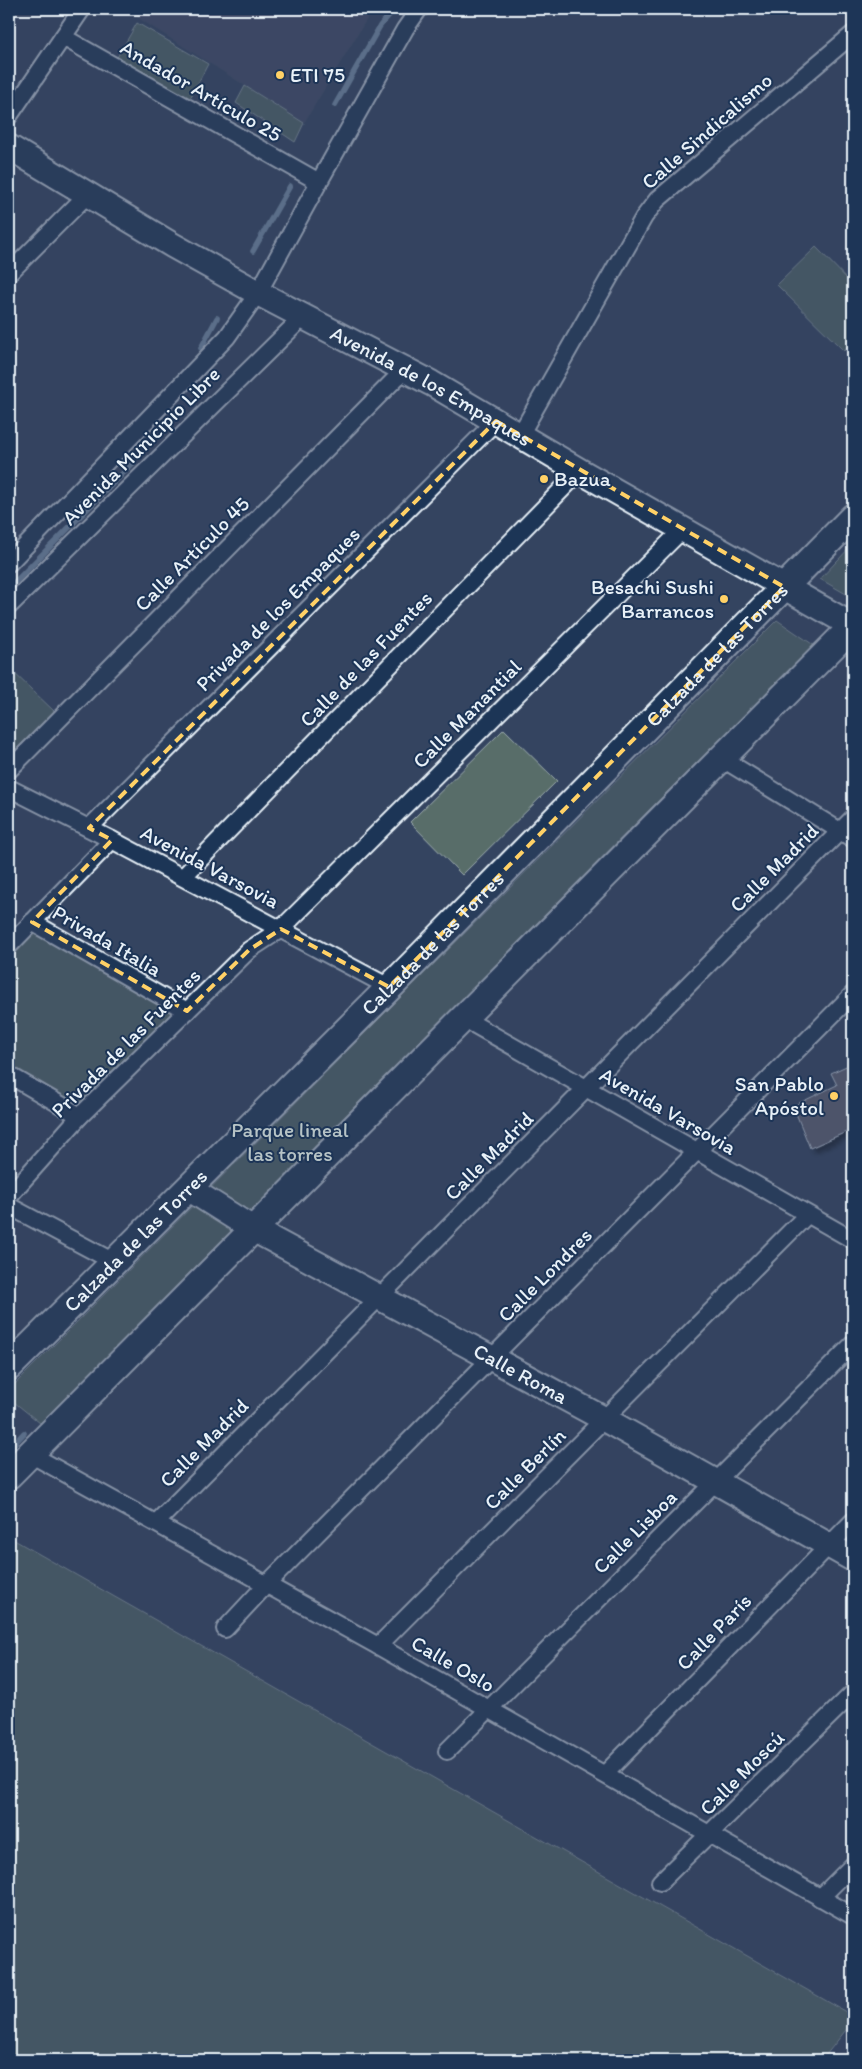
<svg xmlns="http://www.w3.org/2000/svg" width="862" height="2069" viewBox="0 0 862 2069" font-family="Itim,sans-serif">
<style>
.built{fill:#444e67}
.green{fill:#596d69;stroke:#a0afb0}
.lines{fill:none;stroke-linecap:round;stroke-linejoin:round}
.stream{stroke:#89a2ba;stroke-width:5.5}
.building{fill:#6b6776;stroke:#e8f1f8;filter:url(#shadow)}
.street-casing{stroke:#e8f1f8;stroke-width:20}
.secondary-casing{stroke:#e8f1f8;stroke-width:28}
.primary-casing{stroke:#e8f1f8;stroke-width:30}
.street{stroke:#1d3557;stroke-width:16}
.secondary{stroke:#1d3557;stroke-width:24}
.primary{stroke:#1d3557;stroke-width:26}
.marked{fill:none;stroke:#ffd166;stroke-width:4;stroke-dasharray:10 6;stroke-linejoin:round}
.poi-dot{fill:#ffd166;stroke:#1d3557;stroke-width:2}
.labels{text-anchor:middle;stroke-width:4;stroke-linejoin:round;paint-order:stroke}
.poi-label{font-size:21px;fill:#e8f1f8;stroke:#1d3557;text-anchor:start}
.street-label{font-size:21px;fill:#e8f1f8;stroke:#1d3557}
.park-label{font-size:21px;fill:#b6c3c6;stroke:#1d3557}
</style>
<defs>
<filter id="shadow"><feDropShadow dx="4.5" dy="4.5" stdDeviation="2.5" flood-color="#0009"/></filter>
</defs>
<rect width="100%" height="100%" fill="#344460"/>
<filter id="ink" filterUnits="userSpaceOnUse"><feTurbulence type="fractalNoise" baseFrequency=".02" numOctaves="2"/><feDisplacementMap in="SourceGraphic" scale="10" xChannelSelector="R" yChannelSelector="G"/><feConvolveMatrix kernelMatrix="1 2 1 2 8 2 1 2 1" color-interpolation-filters="sRGB"/></filter>
<g filter="url(#ink)">
<polygon class="built" points="124,9 373,9 304,123"/>
<g class="green">
<polygon points="137,23 208,64 186,106 112,66"/>
<polygon points="245,86 304,123 295,142 236,103"/>
<polygon points="816,247 853,285 853,342 844,351 777,285"/>
<polygon points="853,544 853,598 820,579"/>
<polygon points="777,620 815,646 653,806 237,1229 40,1423 9,1398 9,1390"/>
<polygon points="9,668 55,712 9,758"/>
<polygon points="504,729 557,781 462,875 410,822"/>
<polygon points="29,929 174,1014 79,1106 9,1064 9,950"/>
<polygon points="9,1537 853,2016 853,2021 822,2060 9,2060"/>
</g>
<g class="lines">
<g class="stream">
<polyline points="335,105 380,26 394,9"/>
<polyline points="253,251 290,186"/>
<polyline points="201,348 217,318"/>
<polyline points="9,588 134,462"/>
<polyline points="9,1449 24,1433"/>
</g>
</g>
<polygon class="building" points="853,1063 853,1129 810,1148 793,1106 837,1085 831,1073"/>
<g class="lines">
<g class="street-casing">
<g id="street">
<polyline points="63,37 319,182"/>
<polyline points="9,116 82,9"/>
<polyline points="9,273 87,195"/>
<polyline points="520,435 644,217 657,200 853,34"/>
<polyline points="9,563 227,337 258,293 319,182 405,29 419,9"/>
<polyline points="9,606 303,317"/>
<polyline points="721,758 853,839"/>
<polyline points="9,770 405,369"/>
<polyline points="9,788 112,840 389,987"/>
<polyline points="89,828 496,421"/>
<polyline points="183,877 580,471"/>
<polyline points="32,922 187,1011"/>
<polyline points="9,946 112,840"/>
<polyline points="463,1018 853,1240"/>
<polyline points="9,1075 80,1116"/>
<polyline points="9,1196 80,1116 249,950 281,929 683,529"/>
<polyline points="9,1206 114,1262"/>
<polyline points="30,1454 378,1646 853,1916"/>
<polyline points="156,1523 853,818"/>
<polyline points="225,1629 266,1585 853,994"/>
<polyline points="378,1646 807,1215"/>
<polyline points="447,1751 853,1344"/>
<polyline points="605,1774 853,1521"/>
<polyline points="660,1882 853,1693"/>
<polyline points="820,1898 853,1865"/>
</g>
</g>
<g class="secondary-casing">
<g id="secondary">
<path id="s1" d="M9,147L172,245L258,293L431,383L580,471L853,626"/>
<path id="s2" d="M188,1188L253,1229L604,1419L853,1559"/>
</g>
</g>
<g class="primary-casing">
<g id="primary">
<path id="s3" d="M9,1367L402,975L853,517"/>
<polyline points="9,1475 853,626"/>
</g>
</g>
<use href="#street" class="street"/>
<use href="#secondary" class="secondary"/>
<use href="#primary" class="primary"/>
</g>
</g>
<path d="M0 0H862V2069H0ZM496,421L784,587L389,987L281,929L249,950L187,1011L32,922L112,840L89,828Z" fill="#344460" fill-opacity=".55" fill-rule="evenodd"/>
<path class="marked" d="M496,421L784,587L389,987L281,929L249,950L187,1011L32,922L112,840L89,828Z"/>
<g class="poi-dot">
<circle cx="280" cy="75" r="5"/>
<circle cx="544" cy="479" r="5"/>
<circle cx="724" cy="599" r="5"/>
<circle cx="834" cy="1096" r="5"/>
</g>
<g class="labels">
<g class="poi-label">
<text x="290" y="82">ETI 75</text>
<text x="554" y="486">Bazua</text>
<text x="714" y="594" text-anchor="end">Besachi Sushi<tspan x="714" dy="24">Barrancos</tspan></text>
<text x="824" y="1091" text-anchor="end">San Pablo<tspan x="824" dy="24">Apóstol</tspan></text>
</g>
<g class="street-label">
<text transform="translate(201 91) rotate(30)" y="7">Andador Artículo 25</text>
<text transform="translate(707 131) rotate(-41)" y="7">Calle Sindicalismo</text>
<text dy="7" stroke="none"><textPath href="#s1" startOffset="485">Avenida de los Empaques</textPath></text>
<text transform="translate(141 446) rotate(-45)" y="7">Avenida Municipio Libre</text>
<text transform="translate(192 554) rotate(-45)" y="7">Calle Artículo 45</text>
<text transform="translate(278 609) rotate(-45)" y="7">Privada de los Empaques</text>
<text dy="7" stroke="none"><textPath href="#s3" startOffset="1004">Calzada de las Torres</textPath></text>
<text transform="translate(366 659) rotate(-46)" y="7">Calle de las Fuentes</text>
<text transform="translate(467 714) rotate(-45)" y="7">Calle Manantial</text>
<text transform="translate(210 867) rotate(28)" y="7">Avenida Varsovia</text>
<text transform="translate(774 868) rotate(-45)" y="7">Calle Madrid</text>
<text transform="translate(107 941) rotate(30)" y="7">Privada Italia</text>
<text dy="7" stroke="none"><textPath href="#s3" startOffset="599">Calzada de las Torres</textPath></text>
<text transform="translate(126 1043) rotate(-45)" y="7">Privada de las Fuentes</text>
<text transform="translate(668 1111) rotate(30)" y="7">Avenida Varsovia</text>
<text transform="translate(489 1156) rotate(-45)" y="7">Calle Madrid</text>
<text dy="7" stroke="none"><textPath href="#s3" startOffset="179">Calzada de las Torres</textPath></text>
<text transform="translate(545 1275) rotate(-45)" y="7">Calle Londres</text>
<text dy="7" stroke="none"><textPath href="#s2" startOffset="381">Calle Roma</textPath></text>
<text transform="translate(204 1443) rotate(-45)" y="7">Calle Madrid</text>
<text transform="translate(525 1469) rotate(-45)" y="7">Calle Berlín</text>
<text transform="translate(635 1532) rotate(-45)" y="7">Calle Lisboa</text>
<text transform="translate(714 1632) rotate(-46)" y="7">Calle París</text>
<text transform="translate(453 1664) rotate(30)" y="7">Calle Oslo</text>
<text transform="translate(742 1773) rotate(-45)" y="7">Calle Moscú</text>
</g>
<g class="park-label">
<text x="290" y="1137">Parque lineal<tspan x="290" dy="24">las torres</tspan></text>
</g>
</g>
<rect width="862" height="2069" fill="none" stroke="#1d3557" stroke-width="30"/>
<rect x="15" y="15" width="832" height="2039" fill="none" stroke="#e8f1f8" stroke-width="2" filter="url(#ink)"/>
</svg>
